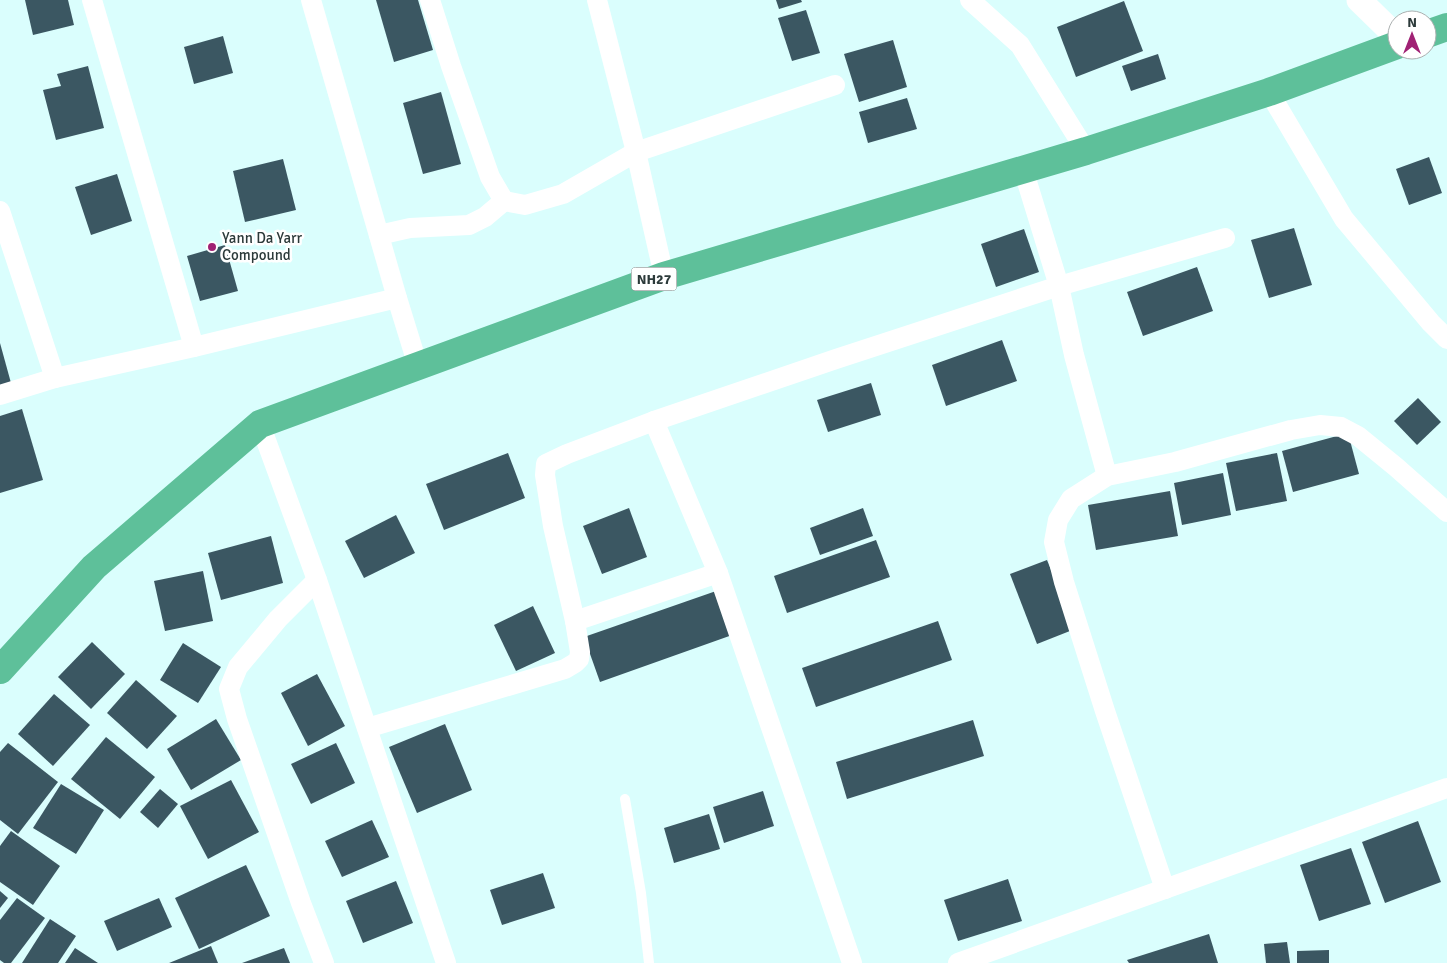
<svg xmlns="http://www.w3.org/2000/svg" width="1447" height="963" viewBox="0 0 1447 963" font-family="Signika,sans-serif">
<style>
.building{fill:#3b5762}
.lines{fill:none;stroke-linecap:round;stroke-linejoin:round}
.service{stroke:#fff;stroke-width:10}
.minor{stroke:#fff;stroke-width:20}
.tertiary{stroke:#fff;stroke-width:25}
.trunk{stroke:#5ec09a;stroke-width:28}
.poi-dot{fill:#a02174;stroke:#fff;stroke-width:2}
.labels{text-anchor:middle;stroke-width:5;stroke-linejoin:round;paint-order:stroke}
.shield{fill:#fff;stroke:#6b7575;stroke-width:1}
.shield-label{font-size:14px;font-weight:bold;fill:#2c3a3a}
.poi-label{font-size:15px;fill:#2c3a3a;stroke:#fff;text-anchor:start}
</style>
<rect width="100%" height="100%" fill="#dafefd"/>
<g class="building">
<polygon points="25,0 68,0 74,25 33,35"/>
<polygon points="376,0 418,0 433,50 394,62"/>
<polygon points="776,0 801,0 802,2 779,9"/>
<polygon points="1124,1 1143,51 1076,77 1057,27"/>
<polygon points="806,10 820,53 792,61 778,18"/>
<polygon points="223,36 233,73 194,84 184,47"/>
<polygon points="893,40 907,87 859,102 844,54"/>
<polygon points="1158,54 1166,79 1131,91 1122,66"/>
<polygon points="88,66 104,128 56,140 43,90 61,86 57,74"/>
<polygon points="441,92 461,164 423,174 403,103"/>
<polygon points="907,98 917,129 868,143 859,112"/>
<polygon points="1429,157 1442,193 1409,205 1396,169"/>
<polygon points="283,159 296,210 245,222 233,171"/>
<polygon points="117,174 132,221 91,235 75,187"/>
<polygon points="1294,228 1312,285 1269,298 1251,240"/>
<polygon points="1024,229 1039,272 996,287 981,244"/>
<polygon points="225,245 238,291 200,301 187,256"/>
<polygon points="1197,267 1213,311 1143,336 1127,292"/>
<polygon points="1002,340 1017,381 946,406 932,365"/>
<polygon points="0,343 11,383 0,386"/>
<polygon points="871,383 881,415 828,432 817,400"/>
<polygon points="1418,398 1441,422 1417,445 1394,421"/>
<polygon points="22,409 43,480 0,493 0,416"/>
<polygon points="1348,433 1359,474 1293,492 1282,451"/>
<polygon points="508,453 525,498 444,530 426,484"/>
<polygon points="1277,453 1287,501 1236,511 1226,463"/>
<polygon points="1223,473 1231,515 1182,525 1174,483"/>
<polygon points="1170,491 1178,536 1096,550 1088,505"/>
<polygon points="629,508 647,557 602,574 583,526"/>
<polygon points="863,508 873,536 820,555 810,528"/>
<polygon points="396,515 415,553 364,578 345,541"/>
<polygon points="271,536 283,583 221,600 208,553"/>
<polygon points="876,540 890,577 787,613 774,576"/>
<polygon points="1047,560 1075,629 1037,644 1010,574"/>
<polygon points="203,571 213,621 165,631 154,581"/>
<polygon points="719,590 735,634 600,682 584,637"/>
<polygon points="533,606 555,653 516,671 494,625"/>
<polygon points="938,621 952,660 816,707 802,668"/>
<polygon points="92,642 125,674 91,709 58,677"/>
<polygon points="183,643 221,667 198,703 160,680"/>
<polygon points="317,674 345,726 308,746 281,693"/>
<polygon points="136,680 177,716 147,749 107,713"/>
<polygon points="54,694 90,725 53,766 18,734"/>
<polygon points="216,719 241,760 191,790 167,749"/>
<polygon points="973,720 984,756 847,799 836,762"/>
<polygon points="445,724 472,790 417,813 389,747"/>
<polygon points="106,737 155,777 120,819 71,779"/>
<polygon points="8,743 58,782 18,834 0,820 0,752"/>
<polygon points="336,743 355,783 311,804 291,764"/>
<polygon points="231,780 259,832 208,859 180,806"/>
<polygon points="61,784 104,810 76,854 33,828"/>
<polygon points="160,789 178,804 158,828 140,812"/>
<polygon points="763,791 774,826 724,843 713,807"/>
<polygon points="709,814 720,849 674,863 664,828"/>
<polygon points="372,820 389,857 342,877 325,841"/>
<polygon points="1418,821 1441,882 1385,903 1362,842"/>
<polygon points="11,831 60,866 33,905 0,882 0,846"/>
<polygon points="1351,848 1371,904 1319,921 1300,865"/>
<polygon points="246,865 270,916 199,949 175,898"/>
<polygon points="543,873 555,908 502,925 490,890"/>
<polygon points="1008,879 1022,921 958,941 944,900"/>
<polygon points="396,881 413,923 363,943 346,901"/>
<polygon points="0,891 8,898 0,908"/>
<polygon points="17,898 45,918 11,963 4,963 0,960 0,920"/>
<polygon points="159,898 172,927 117,951 104,921"/>
<polygon points="50,919 76,936 58,963 22,963"/>
<polygon points="1209,934 1218,963 1129,963 1127,960"/>
<polygon points="1287,942 1290,963 1266,963 1264,944"/>
<polygon points="211,946 218,963 169,963"/>
<polygon points="75,948 98,963 65,963"/>
<polygon points="284,948 290,963 242,963"/>
<polygon points="1329,950 1329,963 1297,963 1297,951"/>
</g>
<g class="lines">
<polyline class="service" points="625,799 641,893 649,963"/>
<g class="minor">
<polyline points="92,0 194,347"/>
<polyline points="311,0 397,298 418,366"/>
<polyline points="430,0 451,66 490,177 504,201 525,205 563,194 636,152 835,85"/>
<polyline points="597,0 636,152 664,276"/>
<polyline points="970,0 1020,45 1086,151"/>
<polyline points="1269,92 1344,219 1431,323 1447,339"/>
<polyline points="1023,169 1059,286 1074,355 1107,476"/>
<polyline points="0,211 55,378"/>
<polyline points="379,235 410,228 469,225 485,217 504,201"/>
<polyline points="0,395 55,378 194,347 397,298"/>
<polyline points="654,421 718,573 852,963"/>
<polyline points="260,424 317,580 446,963"/>
<polyline points="317,580 278,619 238,667 229,689 237,719 301,903 324,963"/>
<polyline points="575,621 718,573"/>
<polyline points="367,728 565,669 575,663 579,659 580,652 575,621 553,526 545,475 546,464 567,454 654,421 836,359 1059,286 1225,238"/>
<polyline points="1165,889 1105,711 1064,582 1054,542 1058,520 1071,499 1107,476 1175,462 1291,430 1320,425 1341,427 1358,436 1396,467 1447,512"/>
<polyline points="958,963 1447,788"/>
</g>
<polyline class="tertiary" points="1359,0 1397,37"/>
<g class="trunk">
<polyline points="1427,34 1447,27"/>
<polyline points="0,670 94,567 260,424 664,276 1086,151 1269,92 1397,45"/>
</g>
</g>
<circle class="poi-dot" cx="212" cy="247" r="5"/>
<g class="labels">
<rect class="shield" x="631.5" y="267.5" width="45" height="23" rx="4"/>
<g class="shield-label">
<text x="654" y="284">NH27</text>
</g>
<g class="poi-label">
<text x="222" y="243">Yann Da Yarr<tspan x="222" dy="17">Compound</tspan></text>
</g>
</g>
<g transform="translate(1412 35)"><circle r="24" fill="#ffffff" stroke="#abb0b0"/>
<path d="M0-4L9 19L0 12L-9 19Z" fill="#a02174"/>
<text y="-8" font-size="14" font-weight="bold" text-anchor="middle" fill="#2c3a3a">N</text>
</g>
</svg>
